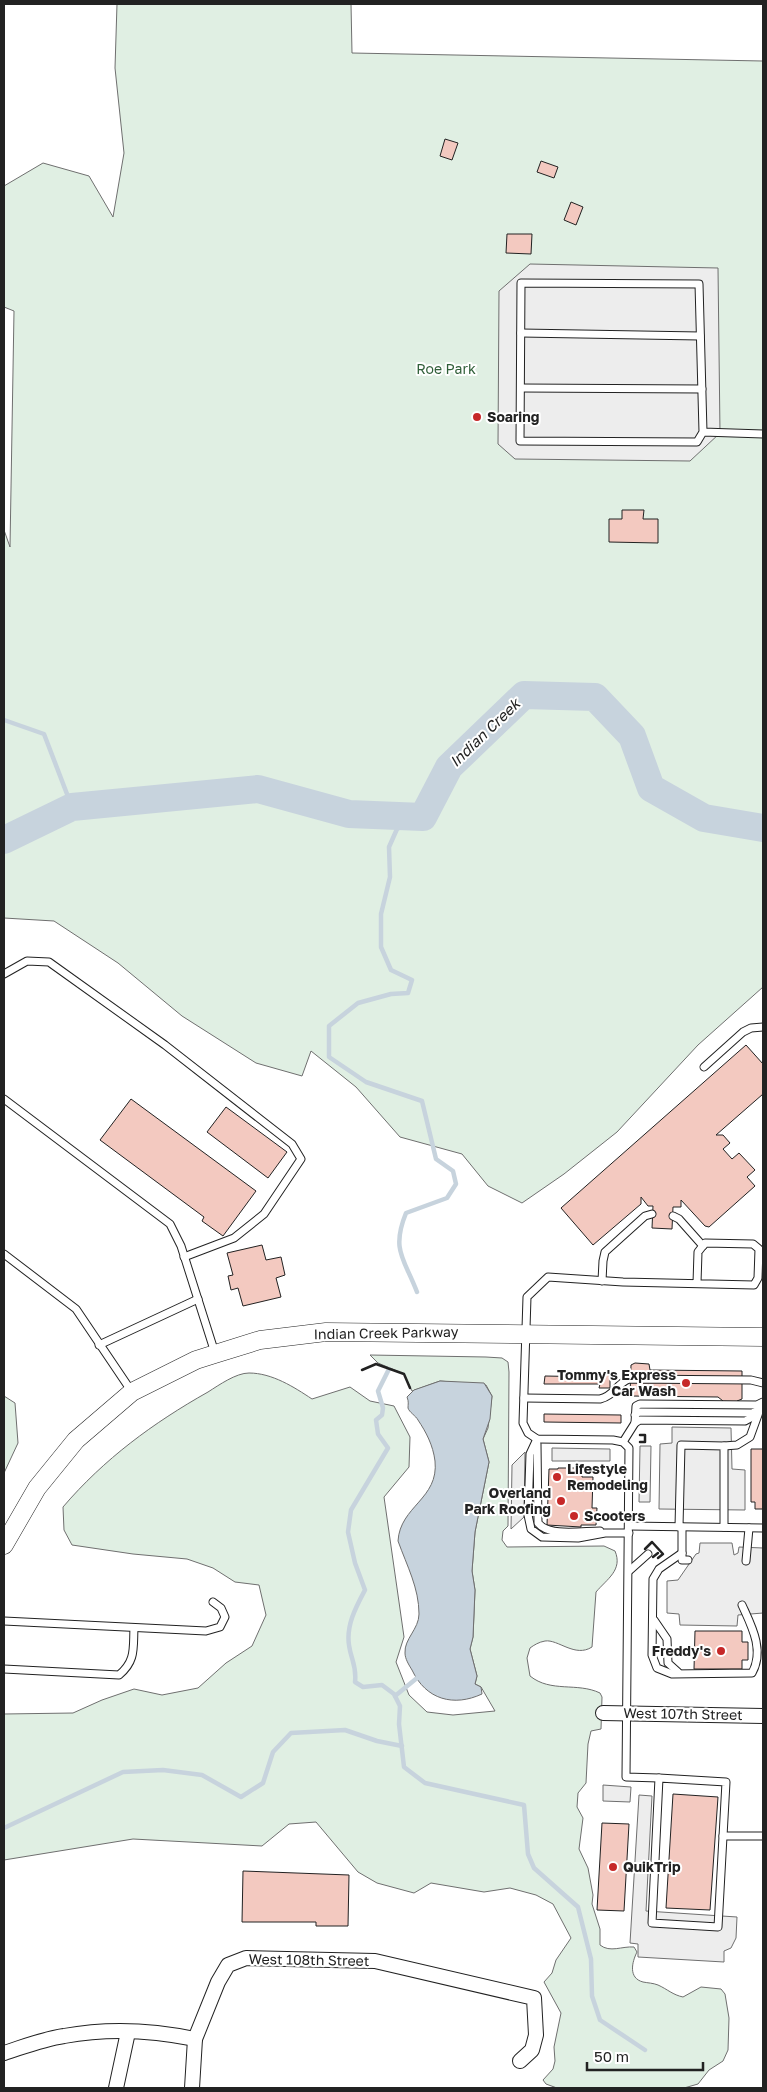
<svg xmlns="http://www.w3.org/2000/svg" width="767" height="2092" viewBox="0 0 767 2092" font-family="'Golos Text',sans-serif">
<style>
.green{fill:#e0efe3;stroke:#6f6f6f}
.parking{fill:#ededed;stroke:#6f6f6f}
.water{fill:#c7d3dd;stroke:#6f6f6f}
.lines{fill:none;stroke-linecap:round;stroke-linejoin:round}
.stream{stroke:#c7d3dd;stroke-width:4.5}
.river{stroke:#c7d3dd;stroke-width:28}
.building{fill:#f3c9c0;stroke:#222}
.service-casing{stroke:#222;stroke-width:9}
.minor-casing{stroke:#222;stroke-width:16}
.tertiary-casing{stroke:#222;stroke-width:19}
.service{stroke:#fff;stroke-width:7}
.minor{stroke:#fff;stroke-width:14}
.tertiary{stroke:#fff;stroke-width:18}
.wall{stroke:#222;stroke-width:2.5}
.power{stroke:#c62828;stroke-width:1;stroke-dasharray:18 4 2.5 4;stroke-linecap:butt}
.poi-dot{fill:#c62828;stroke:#fff;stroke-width:2}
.labels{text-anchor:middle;stroke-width:4;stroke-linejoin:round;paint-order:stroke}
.park-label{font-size:14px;fill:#2f5e38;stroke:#fff}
.poi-label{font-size:14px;font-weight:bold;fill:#222;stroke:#fff;text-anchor:start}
.street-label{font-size:14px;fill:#222;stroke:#fff}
.water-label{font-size:15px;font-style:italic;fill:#222;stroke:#fff}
</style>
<rect width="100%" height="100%" fill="#fff"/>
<g class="green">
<polygon points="117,4 351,4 352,53 763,61 763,987 698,1045 617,1132 564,1174 522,1203 488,1186 462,1154 400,1137 356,1087 311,1051 302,1076 256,1063 182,1016 118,963 54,921 4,918 4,530 10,547 14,311 4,307 4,186 43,163 89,176 113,217 124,153 115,68"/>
<path d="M370,1355L486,1357L502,1358L508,1362L509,1372L508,1526L503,1531L502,1540L507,1547L604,1546L615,1551C623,1570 607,1579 596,1592L592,1647C575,1658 558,1639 545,1641C539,1642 534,1645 530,1648L527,1658L530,1676C551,1693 577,1682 600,1693L602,1697L601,1729L591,1731L588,1744L586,1783L578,1793L577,1807L583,1818L579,1849L588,1868L593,1895L592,1904L600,1929V1945C610,1953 622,1946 634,1947L637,1952C632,1962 628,1978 643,1982C648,1983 653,1983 658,1985C667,1989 673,1995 683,1997L701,1987L721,1989L725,1994L729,2018L728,2050L723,2061L709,2070L698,2084L684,2088H557L546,2084L543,2080L553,2069L555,2061L554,2047L561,2013L544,1982L552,1973L556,1960L571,1938L553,1904L536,1895L510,1888L484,1892L431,1883L414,1893L377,1883L358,1872L316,1822L289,1824L262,1846L133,1839L4,1860V1714L73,1713L102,1700L134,1689L162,1695L198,1688L226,1663L252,1646L266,1615L259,1585L235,1582L213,1568L187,1559L133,1554L72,1545L64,1530L63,1507C104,1459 153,1423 208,1392C219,1385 236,1373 249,1373C272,1373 294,1387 312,1399L350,1387L370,1401L394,1406L410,1437L409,1467L384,1497L404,1637L396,1662L409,1695L427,1712L453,1715L495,1711L481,1687L475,1684L477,1676L470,1649L473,1637L475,1590L472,1571L475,1532L489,1462L483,1439L488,1428L492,1396L486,1385L440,1381L412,1391L404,1374L378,1363Z"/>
<polygon points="4,1396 15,1403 18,1443 4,1473"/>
</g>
<g class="parking">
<polygon points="530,264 718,268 720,433 690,461 515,459 498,444 499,291"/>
<polygon points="672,1427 731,1428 732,1469 745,1470 745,1510 659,1509 660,1444 672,1443"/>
<polygon points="640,1446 651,1446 650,1502 639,1502"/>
<polygon points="552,1448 610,1449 610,1461 552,1461"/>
<polygon points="525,1452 524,1517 511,1529 512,1465"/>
<polygon points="700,1543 732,1543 734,1555 738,1553 739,1547 763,1548 763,1613 738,1615 737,1626 680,1625 679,1614 667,1613 667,1581 678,1580 696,1554 699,1553"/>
<polygon points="603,1785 631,1787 630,1802 603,1801"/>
<polygon points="639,1795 652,1796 646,1911 737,1917 736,1938 731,1948 724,1951 724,1962 638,1957 638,1944 630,1943"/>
</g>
<path class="water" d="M440,1381L484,1383L492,1396L490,1419L483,1439L489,1462L475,1532L472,1571L475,1590L473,1637L470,1649L477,1676L475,1684L481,1687L482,1694C454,1707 426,1700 412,1670C409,1665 405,1659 405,1653C404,1639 419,1629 419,1614C419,1588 407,1566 398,1541C400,1506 439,1499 435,1461C433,1445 426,1432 418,1420C416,1416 409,1412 408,1408C408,1404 409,1402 407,1397L414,1390Z"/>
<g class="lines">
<g class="stream">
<polyline points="4,720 44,734 72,807"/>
<path d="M417,1292C404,1258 391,1250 406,1213L447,1198L456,1184L453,1171L436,1159L422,1101L366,1082L329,1057V1026L358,1003L391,994L408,993L412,980L391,970L381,947V914L390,877L389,847L397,829L417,816"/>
<path d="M389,1369L378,1391L383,1408L382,1415L376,1420L378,1434L388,1448L351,1510L348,1532L355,1563L365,1590C356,1607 346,1625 349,1645C351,1660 357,1666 355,1682L363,1687L382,1685L394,1694L400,1706L399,1724L404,1767L425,1783L524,1805L528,1854L534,1868L578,1907L591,1959L592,1996L600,2020L645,2050"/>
<polyline points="395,1696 417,1678"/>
<polyline points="4,1828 123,1772 163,1770 202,1775 241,1797 263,1783 273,1752 291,1733 345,1730 377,1741 402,1746"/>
</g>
<polyline class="river" points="4,840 72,807 258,789 349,814 423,817 449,767 524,695 595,697 632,736 651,788 704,818 763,828"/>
</g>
<g class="building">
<polygon points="445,139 458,143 452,160 440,156"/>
<polygon points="541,161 558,167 554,178 537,172"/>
<polygon points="571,202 583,207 576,225 564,220"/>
<polygon points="507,234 532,234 531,254 506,253"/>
<polygon points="622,510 644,510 643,519 658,519 658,543 609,542 609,519 622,519"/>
<polygon points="746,1045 763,1064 763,1094 716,1135 723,1135 730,1143 723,1149 732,1159 739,1153 755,1170 747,1177 755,1186 709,1227 705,1226 681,1200 681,1207 673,1207 672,1229 652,1228 653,1206 648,1206 641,1197 641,1204 593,1245 561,1208"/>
<polygon points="131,1099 256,1191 223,1236 202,1221 204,1217 100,1140"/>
<polygon points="226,1107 287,1152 268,1178 207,1132"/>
<polygon points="262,1245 266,1260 281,1257 285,1275 276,1278 281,1297 243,1306 238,1288 231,1290 228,1276 233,1275 227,1253"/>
<polygon points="635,1363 649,1364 650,1370 742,1371 742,1399 737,1401 737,1424 723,1424 723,1401 718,1397 630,1396 631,1365"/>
<polygon points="600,1372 610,1372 610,1388 599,1388 600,1384 544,1384 545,1376 600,1377"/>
<polygon points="544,1414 621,1415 621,1423 544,1422"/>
<polygon points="751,1449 763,1449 763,1509 755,1509 755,1502 751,1502"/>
<polygon points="558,1468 582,1468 582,1477 593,1477 592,1508 597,1508 596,1525 581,1525 581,1527 547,1525 549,1469 558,1469"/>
<polygon points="695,1631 742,1631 742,1642 748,1642 748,1660 742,1660 742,1669 694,1669"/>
<polygon points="673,1794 718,1797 710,1910 666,1908"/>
<polygon points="602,1823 629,1824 624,1911 597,1910"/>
<polygon points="243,1871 349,1875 348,1926 316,1926 316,1922 242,1922"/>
</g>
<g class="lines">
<g class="service-casing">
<g id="service">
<polyline points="521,333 700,336"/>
<polyline points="521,388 702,389"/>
<polyline points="703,432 699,284 521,283 520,441 697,442 703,432 763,434"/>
<polyline points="4,974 27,961 49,962 165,1045 292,1144 301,1159 264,1214 234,1238 184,1257"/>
<polyline points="704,1067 743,1032 751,1028 763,1027"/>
<polyline points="4,1099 170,1224 181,1246 215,1353"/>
<polyline points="673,1216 679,1219 703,1246"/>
<polyline points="4,1254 76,1309 132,1392"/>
<polyline points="602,1281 603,1261 605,1252 645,1216 652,1214"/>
<polyline points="99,1345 198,1299"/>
<path d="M524,1398L600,1399C614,1396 616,1384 629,1379L751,1380L763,1383"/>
<polyline points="635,1415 639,1412 752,1413 759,1410"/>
<polyline points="635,1423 640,1420 745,1421 758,1414 763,1403"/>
<polyline points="537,1439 530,1454 528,1515 531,1529 542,1537 578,1538 605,1533 629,1533"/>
<polyline points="623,1442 635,1423 636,1406 640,1404 757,1405 763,1402"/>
<path d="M537,1444L538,1523C549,1537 582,1531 600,1531"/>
<polyline points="724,1446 737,1445 750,1437 758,1415"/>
<polyline points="629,1526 763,1528"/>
<polyline points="679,1527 681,1445 724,1446 724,1527"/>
<polyline points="682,1527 682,1560 688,1560"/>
<path d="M682,1553L659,1569L653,1579L652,1655L657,1668L672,1674L752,1673C765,1650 751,1625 742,1605"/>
<polyline points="746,1561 749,1528"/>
<polyline points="629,1571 648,1554"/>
<polyline points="654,1620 667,1639 668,1663 678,1672"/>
<polyline points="4,1621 206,1631 220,1627 225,1617 221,1608 213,1602"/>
<path d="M4,1669L119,1675C136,1661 133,1648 134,1628"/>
<polyline points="659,1778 626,1777 629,1448 623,1442 613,1440 537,1439 528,1433 523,1423 527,1297 548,1277 623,1282 754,1285 758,1278 759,1249 753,1244 705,1243 698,1252 697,1283"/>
<polygon points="659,1778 726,1782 718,1927 652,1923"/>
<polyline points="723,1836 763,1836"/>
</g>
</g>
<g class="minor-casing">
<g id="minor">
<polyline points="603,1713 763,1716"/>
<path d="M4,2053C23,2047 43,2039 64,2036C107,2028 152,2030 195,2039"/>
<polyline points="116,2088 128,2032"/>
<polyline points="192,2088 195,2039 218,1982 228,1965 246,1958 375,1961 534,1998 536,2035 532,2050 520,2061"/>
</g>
</g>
<g class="tertiary-casing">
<polyline id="tertiary" points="4,1545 37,1488 76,1440 132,1392 196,1360 215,1354 260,1340 326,1332 763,1337"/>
</g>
<use href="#service" class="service"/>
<use href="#minor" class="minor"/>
<use href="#tertiary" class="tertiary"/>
<g class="wall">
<polyline points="362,1370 376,1364 404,1374 410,1388"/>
<polyline points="640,1435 645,1435 645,1442 640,1442"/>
<polyline points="645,1549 652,1542 663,1554 658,1558"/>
<polyline points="653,1557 658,1553"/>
</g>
<polyline class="power" points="763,668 763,700"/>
</g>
<g class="poi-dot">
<circle cx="477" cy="417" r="5"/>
<circle cx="686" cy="1383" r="5"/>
<circle cx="557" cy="1477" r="5"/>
<circle cx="561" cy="1501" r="5"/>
<circle cx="574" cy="1516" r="5"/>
<circle cx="721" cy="1651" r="5"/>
<circle cx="613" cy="1867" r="5"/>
</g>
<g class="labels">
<g class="park-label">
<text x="446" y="374">Roe Park</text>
</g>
<g class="poi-label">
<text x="487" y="422">Soaring</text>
<text x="676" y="1380" text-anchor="end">Tommy's Express<tspan x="676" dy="16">Car Wash</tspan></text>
<text x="567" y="1474">Lifestyle<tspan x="567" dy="16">Remodeling</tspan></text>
<text x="551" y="1498" text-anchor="end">Overland<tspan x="551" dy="16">Park Roofing</tspan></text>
<text x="584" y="1521">Scooters</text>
<text x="711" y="1656" text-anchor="end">Freddy's</text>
<text x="623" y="1872">QuikTrip</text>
</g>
<g class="street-label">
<text transform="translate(386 1333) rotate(-1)" y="5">Indian Creek Parkway</text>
<text transform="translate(683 1714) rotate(1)" y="5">West 107th Street</text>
<text transform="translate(309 1960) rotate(1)" y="5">West 108th Street</text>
</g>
<g class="water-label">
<text transform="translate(485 733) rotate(-44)" y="5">Indian Creek</text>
</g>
</g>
<rect width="767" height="2092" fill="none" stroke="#222222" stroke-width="10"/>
<path d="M587 2062v8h116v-8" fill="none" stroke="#222222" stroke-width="2.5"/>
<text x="594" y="2062" font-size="15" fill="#222222" stroke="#ffffff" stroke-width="4" paint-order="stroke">50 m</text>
</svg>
